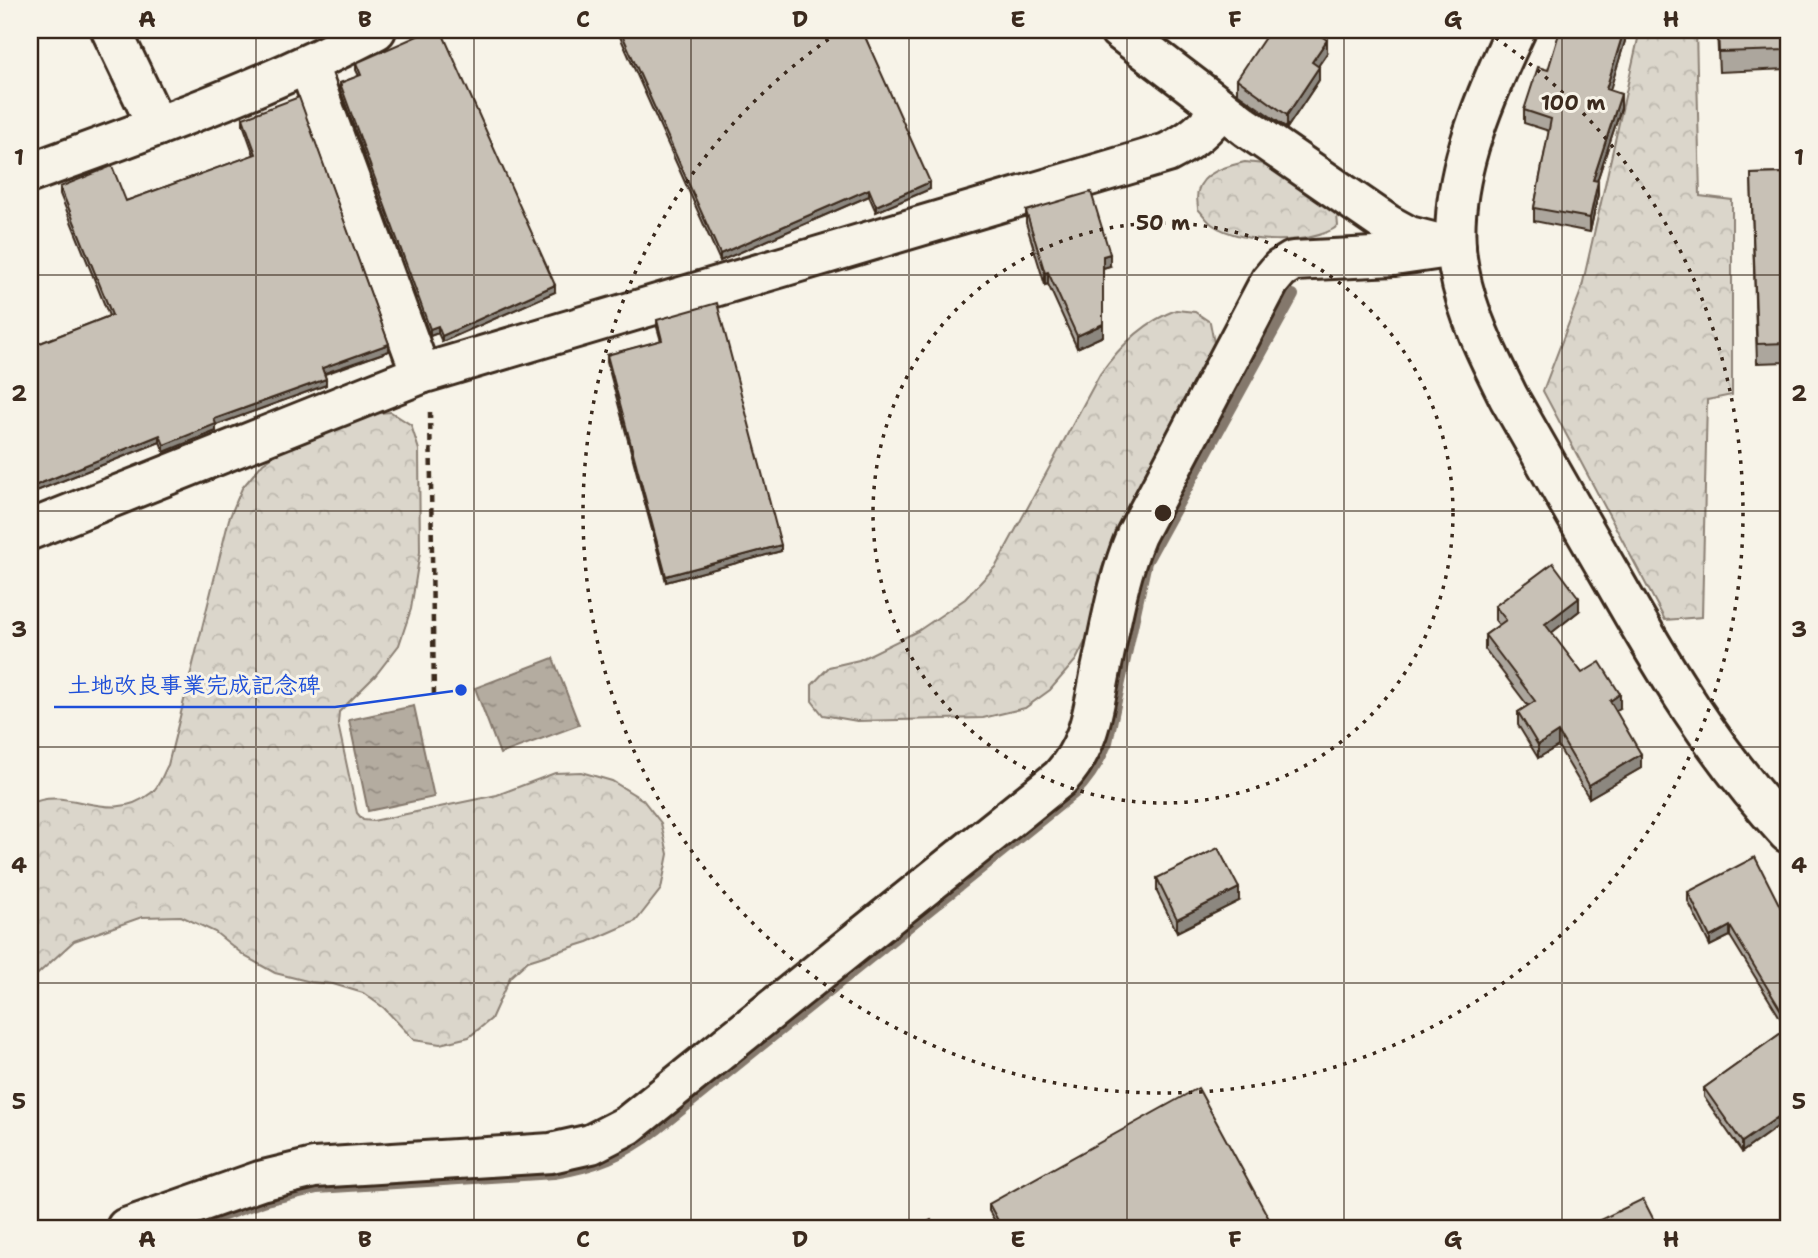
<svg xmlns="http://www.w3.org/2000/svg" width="1818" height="1258" viewBox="0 0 1818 1258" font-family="'Shantell Sans','Klee One',sans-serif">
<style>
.forest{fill:url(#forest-crowns);stroke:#8b8074;stroke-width:2}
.water{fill:url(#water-ripples);stroke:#84786c;stroke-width:2}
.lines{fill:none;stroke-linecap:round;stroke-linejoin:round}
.stream{stroke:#84786c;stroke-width:12}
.street-casing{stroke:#3b2a1e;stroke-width:44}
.secondary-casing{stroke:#3b2a1e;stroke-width:44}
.path{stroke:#3b2a1e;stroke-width:4.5;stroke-dasharray:7 5;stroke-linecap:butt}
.street{stroke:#f7f3e8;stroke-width:38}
.secondary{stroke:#f7f3e8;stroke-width:38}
.wall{fill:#aca69d;stroke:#3b2a1e;stroke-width:2}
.shaded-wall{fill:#8c877f;stroke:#3b2a1e;stroke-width:2}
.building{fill:#c8c1b6;stroke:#3b2a1e;stroke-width:2}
.grid{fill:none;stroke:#3b2a1e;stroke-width:2;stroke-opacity:0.55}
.ring{fill:none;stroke:#3b2a1e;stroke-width:3.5;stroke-dasharray:3.5 7}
.centre{fill:#3b2a1e;stroke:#f7f3e8;stroke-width:3.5}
.ring-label{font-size:21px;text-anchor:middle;font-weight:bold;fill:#3b2a1e;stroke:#f7f3e8;stroke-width:6;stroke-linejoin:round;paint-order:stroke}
.leader{fill:none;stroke:#1d4ed8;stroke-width:2.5}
.callout-dot{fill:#1d4ed8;stroke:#f7f3e8;stroke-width:2.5}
.callout-label{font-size:23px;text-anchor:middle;font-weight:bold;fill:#1d4ed8;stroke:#f7f3e8;stroke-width:6;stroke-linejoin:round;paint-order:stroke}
.neatline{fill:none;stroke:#3b2a1e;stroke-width:2.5}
.grid-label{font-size:23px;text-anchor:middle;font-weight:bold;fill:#3b2a1e}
</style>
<defs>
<pattern id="forest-crowns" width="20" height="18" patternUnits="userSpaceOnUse" patternTransform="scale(1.75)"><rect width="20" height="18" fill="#dbd6cb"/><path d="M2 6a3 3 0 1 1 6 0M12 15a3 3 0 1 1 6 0" fill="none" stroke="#bdb8ae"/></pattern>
<pattern id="water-ripples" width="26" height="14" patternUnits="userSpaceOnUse" patternTransform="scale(1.75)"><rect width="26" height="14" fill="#b4aca0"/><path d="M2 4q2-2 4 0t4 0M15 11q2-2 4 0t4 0" fill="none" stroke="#948c82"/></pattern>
</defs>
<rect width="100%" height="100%" fill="#f7f3e8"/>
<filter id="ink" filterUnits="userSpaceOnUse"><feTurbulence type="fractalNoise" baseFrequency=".0143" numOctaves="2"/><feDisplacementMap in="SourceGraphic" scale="14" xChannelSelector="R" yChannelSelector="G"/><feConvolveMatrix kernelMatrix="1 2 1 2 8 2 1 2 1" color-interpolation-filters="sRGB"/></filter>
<g filter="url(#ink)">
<g class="forest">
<polygon points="1640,30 1696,30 1700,196 1732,200 1732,395 1707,400 1702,617 1665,620 1543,391 1581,291"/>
<path d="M1245,162L1264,164L1282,173L1328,205L1337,215L1338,226C1311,246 1241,244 1213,225C1207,221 1203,214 1198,209C1198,204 1196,196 1198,191C1203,171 1229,166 1245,162Z"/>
<path d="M1176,310L1195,312L1210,322L1214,343L1117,526L1101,571L1087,638L1076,660L1050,690L1025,708L983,718L857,721L823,715L812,701V685L829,667L859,660L918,631L965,599L996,566L1100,374C1120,346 1144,322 1176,310Z"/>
<path d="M391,412L411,425L419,450L420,552L411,609L399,645L375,676L339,712L338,724L357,813L363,820L373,821L497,795L555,773L581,772L612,781L643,800L661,823L668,854L661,889L636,921L588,942L528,961L510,977L491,1019L469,1037L440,1044L414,1040L384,1008L363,993L333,984L311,982L275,973L246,957L215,932L181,916L142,917L74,941L30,981V804C68,784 109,827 151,793C159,788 163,773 168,765L229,519L242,488L263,463L291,444L365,414Z"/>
</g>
<g class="water">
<polygon points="553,658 579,725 500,754 475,688"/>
<polygon points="414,706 434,797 368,811 349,720"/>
</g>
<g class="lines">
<path class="stream" d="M188,1228L266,1200L317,1188L554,1173C593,1167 625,1154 657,1129L1074,793C1089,778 1099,762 1107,742L1146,562L1293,295"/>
<g class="street-casing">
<g id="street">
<polyline points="111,30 157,126"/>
<polyline points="1119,30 1246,127 1387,224 1409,236 1444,245"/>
<polyline points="308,65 421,374"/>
<path d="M30,173C147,130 265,89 376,30"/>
<path d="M30,530L421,374L1167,153C1191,141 1206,129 1221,108"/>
<path d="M126,1228L260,1181L314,1168L551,1153L591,1144L628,1125L1060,778C1090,746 1093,711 1101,670C1111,624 1118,578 1136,535L1270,281L1280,269L1293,261L1394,256L1456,247"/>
</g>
</g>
<g class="secondary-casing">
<path id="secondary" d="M1516,30C1483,100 1443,191 1459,270C1467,315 1489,358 1509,398C1543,457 1576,516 1610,574C1664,669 1713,752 1788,833"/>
</g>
<polyline class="path" points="430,412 434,697"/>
<use href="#street" class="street"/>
<use href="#secondary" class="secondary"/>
</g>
<g class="wall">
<polygon points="617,30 862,30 930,189 876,212 869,196 720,261"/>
<polygon points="1625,30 1625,41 1609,91 1621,108 1597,181 1598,194 1590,232 1534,221 1534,208 1549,131 1524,123 1524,110 1548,70"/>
<polygon points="1717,30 1788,30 1788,69 1719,72"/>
<polygon points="1327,53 1318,66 1319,80 1287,128 1237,93 1237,79"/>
<polygon points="356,63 555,292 442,342 438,333 430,336 340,89 340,83 359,76 356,70"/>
<polygon points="243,118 389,351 325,374 326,385 216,425 216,431 164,452 160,442 34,492 30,480 30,347 109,316 60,194 60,187 126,201 254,155 243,124"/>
<polygon points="1788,173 1788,362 1757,363 1751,174"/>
<polygon points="1026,211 1110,266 1103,268 1103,336 1077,348 1048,284 1045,285 1026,223"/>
<polygon points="657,320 781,551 666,582 607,362 607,355 661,341 657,327"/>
<polygon points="1495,606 1579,611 1551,633 1582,673 1620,708 1615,710 1641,768 1589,798 1558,746 1538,758 1518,725 1518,712 1528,706 1485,649 1485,635 1499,625 1495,620"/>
<polygon points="1157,878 1239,901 1177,932 1157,892"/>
<polygon points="1688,892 1788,922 1788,1119 1742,1152 1704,1097 1704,1088 1787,1029 1730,936 1710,946 1688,901"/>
<polygon points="989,1204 1274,1228 999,1228 989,1211"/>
</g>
<g class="shaded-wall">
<polygon points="1624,30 1625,41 1606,103 1606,89"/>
<polygon points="1327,40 1327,53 1312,75 1312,62"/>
<polygon points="1319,67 1319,80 1287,128 1287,115"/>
<polygon points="1621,94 1621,108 1593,193 1593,180"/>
<polygon points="34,137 34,146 30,147 30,139"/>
<polygon points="1598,181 1598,194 1590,232 1590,218"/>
<polygon points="930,182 930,189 876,212 876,206"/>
<polygon points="869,189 869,196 720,261 720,254"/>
<polygon points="1110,254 1110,266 1103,268 1103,256"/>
<polygon points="1048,272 1048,284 1045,285 1045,273"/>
<polygon points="555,285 555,292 442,342 442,336"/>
<polygon points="1103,324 1103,336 1077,348 1077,336"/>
<polygon points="438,326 438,333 430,336 430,329"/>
<polygon points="389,344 389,351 322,374 322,368"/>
<polygon points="326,379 326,385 216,425 216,431 164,452 164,445 214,419"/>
<polygon points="160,435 160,442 34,492 34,486"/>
<polygon points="781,545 781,551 666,582 666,576"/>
<polygon points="1579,598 1579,611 1545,638 1545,624"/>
<polygon points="1620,694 1620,708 1610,714 1610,701"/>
<polygon points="1558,732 1558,746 1538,758 1538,745"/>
<polygon points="1641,754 1641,768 1589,798 1589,785"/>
<polygon points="1239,888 1239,901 1177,932 1177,919"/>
<polygon points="1730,926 1730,936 1710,946 1710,937"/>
<polygon points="1788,1110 1788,1119 1742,1152 1742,1142"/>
</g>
<g class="building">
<polygon points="431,30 441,30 555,285 442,336 438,326 430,329 340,83 361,75 356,63"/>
<polygon points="620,30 862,30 930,182 876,206 869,189 720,254"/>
<polygon points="1270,30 1312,30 1327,40 1312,62 1319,67 1287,115 1237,79"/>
<polygon points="1560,30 1624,30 1606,89 1621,94 1593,180 1598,181 1590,218 1534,208 1551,119 1524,110 1538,67 1548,70"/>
<polygon points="1718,30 1788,30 1788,50 1719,52"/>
<polygon points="299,97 389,344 322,368 326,379 214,419 216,424 164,445 160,435 34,486 30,474 30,347 112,315 60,187 112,166 126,201 256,154 243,118"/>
<polygon points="30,123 34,137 30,139"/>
<polygon points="1788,173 1788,343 1757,344 1751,174"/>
<polygon points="1091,192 1110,254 1103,256 1103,324 1077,336 1048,272 1045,273 1026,211"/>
<polygon points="717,303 781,545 666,576 607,355 662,340 657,320"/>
<polygon points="1553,563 1579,598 1545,624 1582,673 1600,662 1620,694 1610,701 1641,754 1589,785 1558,732 1538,745 1518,712 1535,701 1485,635 1506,620 1495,606"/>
<polygon points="1218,848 1239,888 1177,919 1157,878"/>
<polygon points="1755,857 1788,922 1788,1022 1730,926 1710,937 1688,892"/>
<polygon points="1788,1028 1788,1110 1742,1142 1704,1088"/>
<polygon points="1198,1088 1274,1228 1002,1228 989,1204"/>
<polygon points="1643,1199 1658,1228 1602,1228 1603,1228 1600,1220"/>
<polygon points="931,1220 936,1228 916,1228"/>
</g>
</g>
<path class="grid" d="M256,30V1228M474,30V1228M691,30V1228M909,30V1228M1127,30V1228M1344,30V1228M1562,30V1228M30,275H1788M30,511H1788M30,747H1788M30,983H1788"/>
<g class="ring">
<circle cx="1163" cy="513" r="290"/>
<path d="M1487 32A580 580 0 1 1 839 32"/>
</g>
<circle cx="1163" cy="513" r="10" class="centre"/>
<g class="ring-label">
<text x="1573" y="110">100 m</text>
<text x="1163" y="230">50 m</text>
</g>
<path class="leader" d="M461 690L335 707H54"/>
<circle class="callout-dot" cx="461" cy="690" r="7"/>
<g class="callout-label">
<text x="194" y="693">土地改良事業完成記念碑</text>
</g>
<rect width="1818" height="1258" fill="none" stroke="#f7f3e8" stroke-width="77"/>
<rect x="38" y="38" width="1742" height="1182" class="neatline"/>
<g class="grid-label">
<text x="147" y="27">A</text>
<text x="365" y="27">B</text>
<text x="583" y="27">C</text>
<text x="800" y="27">D</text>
<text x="1018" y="27">E</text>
<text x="1235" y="27">F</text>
<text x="1453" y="27">G</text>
<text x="1671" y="27">H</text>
<text x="19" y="165">1</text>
<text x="1799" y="165">1</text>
<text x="19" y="401">2</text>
<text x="1799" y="401">2</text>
<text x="19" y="637">3</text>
<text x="1799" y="637">3</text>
<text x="19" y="873">4</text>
<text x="1799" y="873">4</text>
<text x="19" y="1109">5</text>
<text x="1799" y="1109">5</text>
<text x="147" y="1247">A</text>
<text x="365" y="1247">B</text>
<text x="583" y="1247">C</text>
<text x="800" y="1247">D</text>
<text x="1018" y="1247">E</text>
<text x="1235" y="1247">F</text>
<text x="1453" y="1247">G</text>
<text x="1671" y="1247">H</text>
</g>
</svg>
